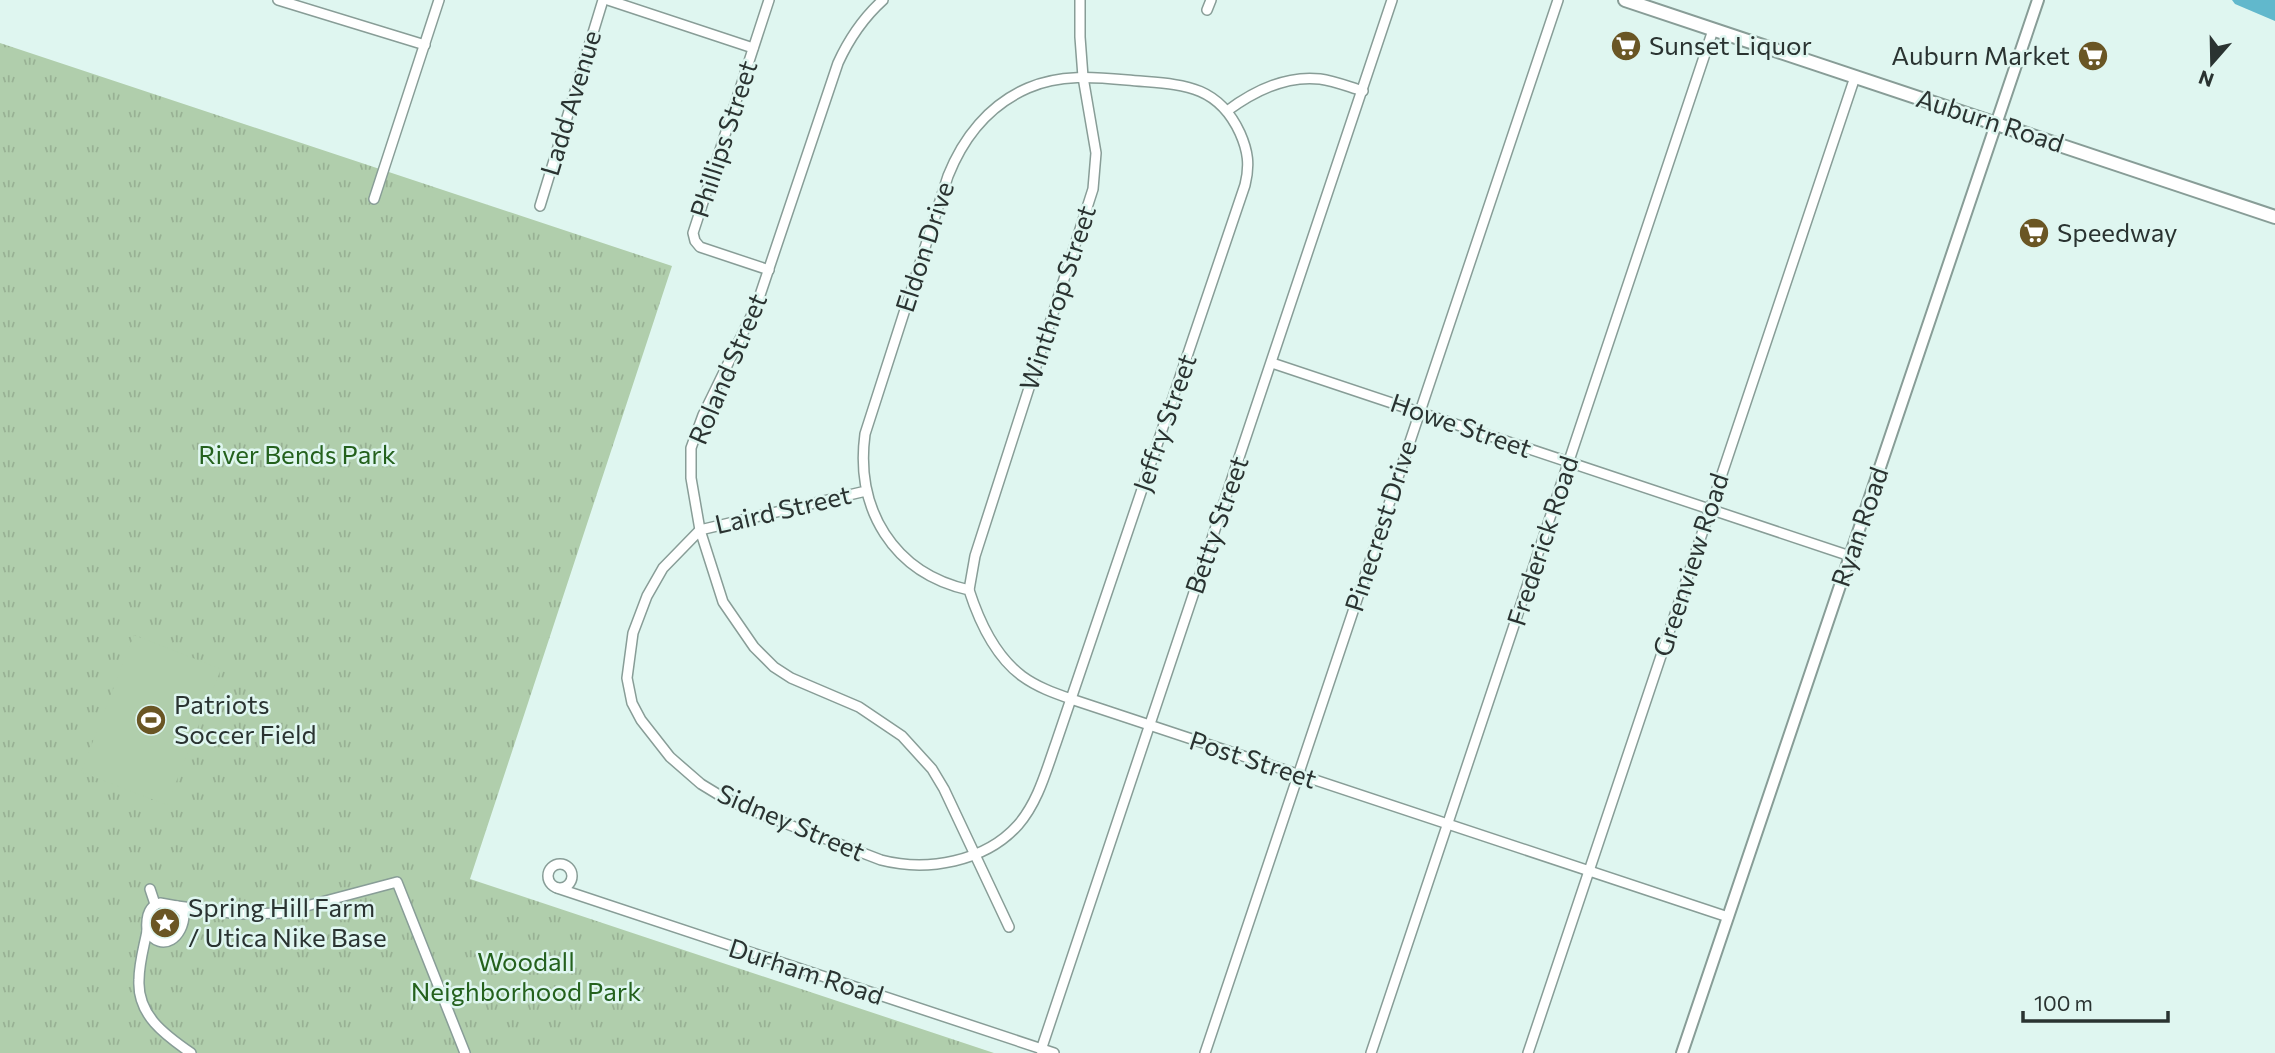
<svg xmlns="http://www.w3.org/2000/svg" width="2275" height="1053" viewBox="0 0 2275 1053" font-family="Commissioner,sans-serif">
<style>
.grass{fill:url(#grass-tufts)}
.garden{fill:#b0ceac}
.water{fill:#61b8cc}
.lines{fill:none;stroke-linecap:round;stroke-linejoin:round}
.minor-casing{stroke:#889d97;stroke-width:12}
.tertiary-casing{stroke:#889d97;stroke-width:14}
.secondary-casing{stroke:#889d97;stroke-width:16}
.minor{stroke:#fff;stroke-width:9}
.tertiary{stroke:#fff;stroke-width:10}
.secondary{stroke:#fff;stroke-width:12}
.labels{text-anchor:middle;stroke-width:5;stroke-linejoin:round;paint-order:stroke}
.poi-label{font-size:26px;fill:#2a3331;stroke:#dff6f0;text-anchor:start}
.street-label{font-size:26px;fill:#2a3331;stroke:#dff6f0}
.park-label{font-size:26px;fill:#24611d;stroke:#dff6f0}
</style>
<defs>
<pattern id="grass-tufts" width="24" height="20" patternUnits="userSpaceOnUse" patternTransform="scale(1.75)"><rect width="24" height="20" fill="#b0ceac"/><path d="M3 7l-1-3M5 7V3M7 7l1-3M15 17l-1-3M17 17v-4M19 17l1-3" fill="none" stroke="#98b194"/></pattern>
</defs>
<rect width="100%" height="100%" fill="#dff6f0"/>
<polygon class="grass" points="0,43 672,266 470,879 994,1053 0,1053"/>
<polygon class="garden" points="134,635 221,669 167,805 81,772"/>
<polygon class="water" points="2232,0 2275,0 2275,21 2235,4"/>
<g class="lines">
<g class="minor-casing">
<g id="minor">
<polyline points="278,0 425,45"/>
<polyline points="608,0 753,48"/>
<path d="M883,0C863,18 849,39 838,63L757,304L703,415L691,448V478L700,530L723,602L754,647L774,667L791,678L859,707L902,736L932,769L944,789L1009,927"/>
<polyline points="1207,10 1211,0"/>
<path d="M1227,111C1254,91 1286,75 1320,79C1335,81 1349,87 1363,91"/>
<polyline points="374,199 439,0"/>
<polyline points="540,206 603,0"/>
<polyline points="769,270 700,247 695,241 693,233 769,0"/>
<polyline points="1272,363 1850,556"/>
<path d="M866,491L700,530L663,568L647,596L633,633L627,678L632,703L641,720L670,757L701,784L724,798L753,811L881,860C927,872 985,862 1018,825C1038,802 1046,771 1056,743C1067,710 1079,676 1090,643C1142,490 1193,337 1245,185C1250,165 1248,151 1240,133C1216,81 1177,85 1127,80C1094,77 1060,74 1028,88C989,105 963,138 948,176L865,434C855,509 893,573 969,590C979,621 995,656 1022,676C1037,687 1054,693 1071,699L1728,917"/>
<polyline points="969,590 975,556 1093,189 1096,153 1083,77 1080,37 1080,0"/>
<circle cx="560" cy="876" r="12"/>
<polyline points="557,888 1054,1053"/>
<polyline points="150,889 155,904"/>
<path d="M160,903L177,906L184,914C184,937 162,954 147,931C146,919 148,906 160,903Z"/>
<polyline points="177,906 239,914 280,913 397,882 465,1053"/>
<path d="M147,931C144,947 139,963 139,980C137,1015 165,1035 191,1053"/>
<polyline points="1041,1050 1392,0"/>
<polyline points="1205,1053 1558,0"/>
<polyline points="1371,1053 1713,30"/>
<polyline points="1528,1053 1855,77"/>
</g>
</g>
<g class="tertiary-casing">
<polyline id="tertiary" points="1682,1053 2038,0"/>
</g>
<g class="secondary-casing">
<polyline id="secondary" points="1625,0 2275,217"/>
</g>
<use href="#minor" class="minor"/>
<use href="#tertiary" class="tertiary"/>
<use href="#secondary" class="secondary"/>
</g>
<defs>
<g id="supermarket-disc" transform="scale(1.575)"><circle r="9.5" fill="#6a5624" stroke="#dff6f0"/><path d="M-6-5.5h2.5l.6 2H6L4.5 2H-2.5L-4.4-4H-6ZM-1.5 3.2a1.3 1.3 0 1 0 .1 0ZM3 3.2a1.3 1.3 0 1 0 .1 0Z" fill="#fff"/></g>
<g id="stadium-disc" transform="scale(1.575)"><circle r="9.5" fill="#6a5624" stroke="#dff6f0"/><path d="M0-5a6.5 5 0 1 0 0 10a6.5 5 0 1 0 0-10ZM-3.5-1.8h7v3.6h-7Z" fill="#fff"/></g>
<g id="sight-disc" transform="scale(1.575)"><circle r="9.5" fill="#6a5624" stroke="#dff6f0"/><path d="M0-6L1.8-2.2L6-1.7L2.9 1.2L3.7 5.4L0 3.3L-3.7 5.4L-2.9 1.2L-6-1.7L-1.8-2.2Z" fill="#fff"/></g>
</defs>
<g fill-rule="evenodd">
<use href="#supermarket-disc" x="1626" y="46"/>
<use href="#supermarket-disc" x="2093" y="56"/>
<use href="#supermarket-disc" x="2034" y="233"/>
<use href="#stadium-disc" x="151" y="720"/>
<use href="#sight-disc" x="165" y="923"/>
</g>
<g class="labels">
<g class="poi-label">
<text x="1649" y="55">Sunset Liquor</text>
<text x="2070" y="65" text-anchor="end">Auburn Market</text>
<text x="2057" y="242">Speedway</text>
<text x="174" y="714">Patriots<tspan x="174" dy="30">Soccer Field</tspan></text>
<text x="188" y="917">Spring Hill Farm<tspan x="188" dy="30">/ Utica Nike Base</tspan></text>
</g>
<g class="street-label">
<text transform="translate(571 103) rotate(-73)" y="9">Ladd Avenue</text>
<text transform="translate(1990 121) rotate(18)" y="9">Auburn Road</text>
<text transform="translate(724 139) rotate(-72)" y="9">Phillips Street</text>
<text transform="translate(925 247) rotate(-72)" y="9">Eldon Drive</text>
<text transform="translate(1058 298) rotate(-72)" y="9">Winthrop Street</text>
<text transform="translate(728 369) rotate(-67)" y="9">Roland Street</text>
<text transform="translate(1165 423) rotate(-71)" y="9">Jeffry Street</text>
<text transform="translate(1461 426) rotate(19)" y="9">Howe Street</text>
<text transform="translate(783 510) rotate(-13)" y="9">Laird Street</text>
<text transform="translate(1217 525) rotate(-71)" y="9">Betty Street</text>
<text transform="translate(1381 526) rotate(-72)" y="9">Pinecrest Drive</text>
<text transform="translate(1860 527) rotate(-71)" y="9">Ryan Road</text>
<text transform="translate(1543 541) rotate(-72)" y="9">Frederick Road</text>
<text transform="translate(1691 565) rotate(-72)" y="9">Greenview Road</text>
<text transform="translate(1253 760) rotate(18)" y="9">Post Street</text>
<text transform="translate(791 823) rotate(23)" y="9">Sidney Street</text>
<text transform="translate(806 972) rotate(18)" y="9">Durham Road</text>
</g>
<g class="park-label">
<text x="297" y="464">River Bends Park</text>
<text x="526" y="971">Woodall<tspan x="526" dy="30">Neighborhood Park</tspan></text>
</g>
</g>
<g transform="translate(2212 63) rotate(200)" stroke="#dff6f0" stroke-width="5" paint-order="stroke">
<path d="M0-5L12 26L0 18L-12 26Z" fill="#2a3331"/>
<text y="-10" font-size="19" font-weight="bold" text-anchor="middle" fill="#2a3331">N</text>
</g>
<path d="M2023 1011v10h145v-10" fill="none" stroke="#2a3331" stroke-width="3.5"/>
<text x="2034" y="1011" font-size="21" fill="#2a3331" stroke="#dff6f0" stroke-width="5" paint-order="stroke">100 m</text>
</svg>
